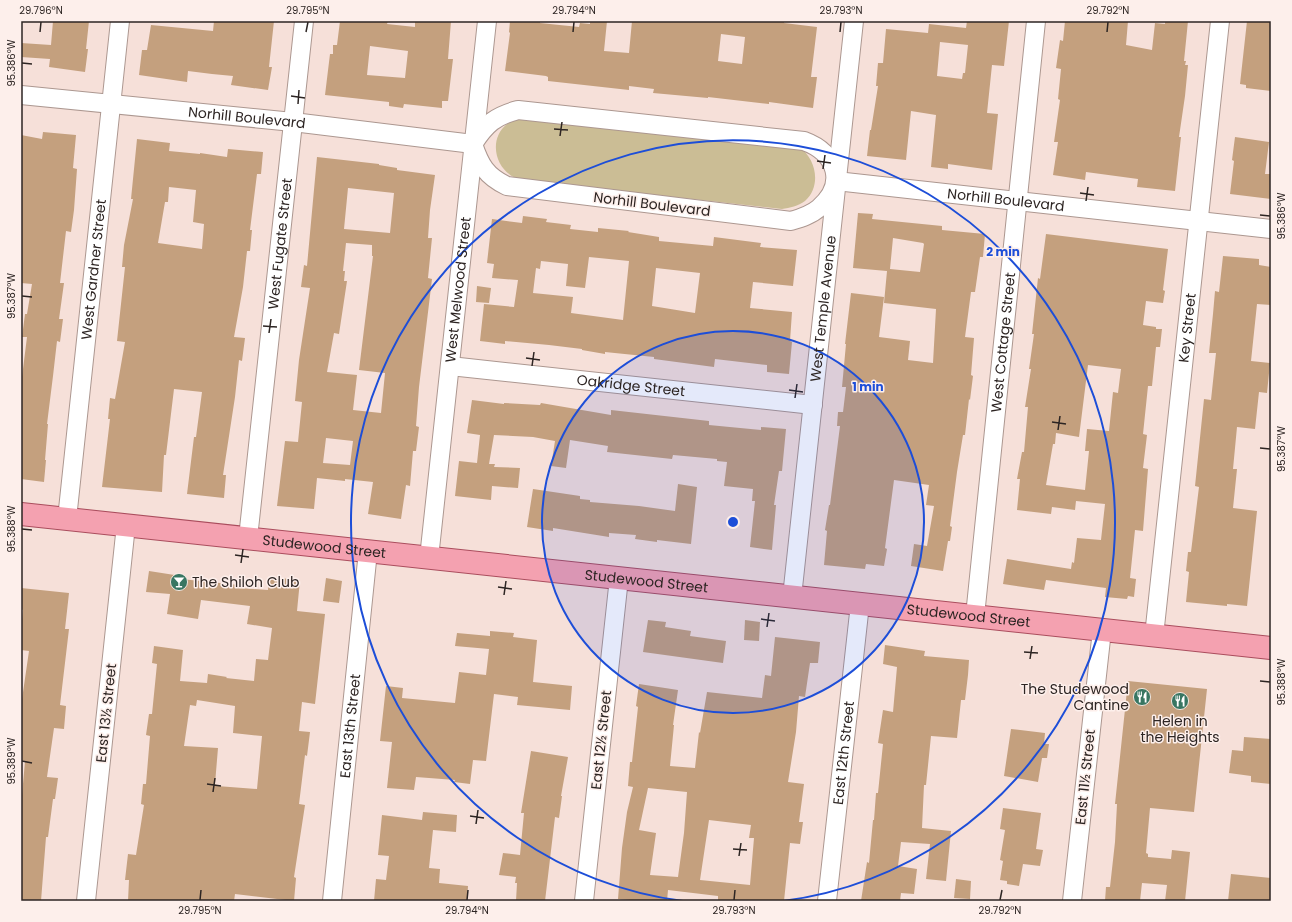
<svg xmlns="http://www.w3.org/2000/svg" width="1292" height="922" viewBox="0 0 1292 922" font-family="Poppins,sans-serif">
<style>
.green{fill:#cbbd95}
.building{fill:#c4a07e;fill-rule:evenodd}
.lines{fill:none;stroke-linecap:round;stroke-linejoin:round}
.minor-casing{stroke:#ac9790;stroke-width:20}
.major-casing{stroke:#aa4d5d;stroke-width:24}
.minor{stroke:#fff;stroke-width:18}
.major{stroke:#f4a1b0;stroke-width:22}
.ticks{fill:none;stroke:#2d2523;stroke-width:1.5}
.ring{fill:none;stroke:#1d4ed8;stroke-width:2}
.labels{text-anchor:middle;stroke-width:3;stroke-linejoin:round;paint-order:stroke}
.street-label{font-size:14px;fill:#2d2523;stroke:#fdefeb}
.poi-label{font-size:14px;fill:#2d2523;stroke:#fdefeb;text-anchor:start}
.centre{fill:#1d4ed8;stroke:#fdefeb;stroke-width:2}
.ring-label{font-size:12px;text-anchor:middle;font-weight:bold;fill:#1d4ed8;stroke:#fdefeb;stroke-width:3;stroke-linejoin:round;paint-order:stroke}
.neatline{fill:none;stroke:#2d2523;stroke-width:1.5}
.ticks-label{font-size:10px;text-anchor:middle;fill:#2d2523}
</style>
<rect width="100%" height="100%" fill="#f6e0d9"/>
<path class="green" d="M525,118L799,147C816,158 822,186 805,201C798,206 790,208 782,209L521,180C497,174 486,141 507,124C512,120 519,119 525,118Z"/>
<g class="building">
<polygon points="53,21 89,21 86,49 88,49 85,72 49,67 50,59 21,57 21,43 51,45"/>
<polygon points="214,21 274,21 269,67 272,67 268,90 231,85 233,76 212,74 188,71 187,82 139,75 142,50 147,50 151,25 213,31"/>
<path d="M340,21H388L387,24L415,27V21H451L448,59H453L448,101H442V108L404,104L403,108L389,106V102L325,95L330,54H333V45H337ZM370,46L408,51L405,78L367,75Z"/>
<path d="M510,21H540V23L579,27L580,23L590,24V21H607L604,51L629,53L632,21H784V23L817,27L811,77H817L813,108L769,102V104L708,97V98L653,93L654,89L629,86V90L548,81V77L546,76L505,71L510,33L509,32ZM721,34L745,37L742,64L718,61Z"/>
<path d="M967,21H1009L1004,66L992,65L987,113L998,114L992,170L948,164V169L931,167L936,115L911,111L906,160L867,156L870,130H871L878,86H876L878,63H883L886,29L928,33L929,24L966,28ZM940,42L968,45L965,73H963L962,79L937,76Z"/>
<polygon points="1065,21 1128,21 1126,45 1152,50 1155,23 1165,24 1165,21 1188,21 1184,61 1186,61 1185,65 1188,65 1185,96 1179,137 1181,137 1175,191 1137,187 1138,179 1086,172 1085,180 1053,175 1058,142 1054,142 1060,100 1058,99 1061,69 1056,68 1060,40 1063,41"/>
<polygon points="1247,21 1271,21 1271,91 1246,88 1246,85 1240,84"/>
<polygon points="43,132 76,135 73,168 77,169 74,210 71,232 66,231 60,283 64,283 59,319 63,319 60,342 57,341 53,376 47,424 48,424 45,460 46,460 44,482 21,479 21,385 27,337 22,337 25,314 27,314 32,284 21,283 21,135 42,139"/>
<polygon points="1235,137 1269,142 1265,174 1271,174 1271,199 1230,194 1234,161 1232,160"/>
<path d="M137,139L170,143L169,151L200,154V153L227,157L228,149L263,152L261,174H257L250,230H252L250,251H247L243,287L234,337L245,338L242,361L239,360L235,397L223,475H226L224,498L187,494L194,437H196L202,392L174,389L166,455H164L162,492L102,487L110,419H108L110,398L115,399L125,342L117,341L125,267H122L124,245L133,199H131ZM169,187L196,190L193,222L204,224L202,249L158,243L165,202H168Z"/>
<path d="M317,157L379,164V165L397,168V170L435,175L430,210L428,238H432L428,278L432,279L419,387L416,426L419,427L416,451H413L410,486L406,485L401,519L368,514L373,482L345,479V481L317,478L314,509L277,506L285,441L298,442L302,402L295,401L299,360L310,288L301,287L304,265L307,266ZM348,188L394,193L390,233L344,229ZM346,243L372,245V256H373L359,370L385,373L381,413L353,410L357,375L327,372L334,333L339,334L347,281H344L345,271H343ZM326,438L353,441L350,465L323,463Z"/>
<path d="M858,213L873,214L872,219L942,226V230L985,234L983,257H980L975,292H971L965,337L974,338L971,375L973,376L970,400L969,399L965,435H963L957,472L950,526L952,527L950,541H948L943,571L911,566L914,544L927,546L934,506L926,505L929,485L894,480L885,548L887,549L884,566L866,564L865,569L824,565L827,531L825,530L829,505H830L840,426H837L838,412H843L846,387H842L846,344H845L851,293L884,297L879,337L910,341L908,360L933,363L936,309L884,303L887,271L853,268ZM893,238L923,243L924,244L920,272L890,269Z"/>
<path d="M523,216L547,219L546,222L571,225L570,229L598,232V228L629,231L628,232L659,237V241L713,246L714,237L761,243L760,247L797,250L793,286L753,282L750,308L792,312L790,341L792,342L789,374L767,372V365L715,359L714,367L654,359V357L605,352V354L582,350V349L549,345L505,341V344L480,341L484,304L514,307L518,280L492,278L494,264L487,263L492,219L522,223ZM589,257L629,261L623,320L571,313L573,297L533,293L536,268L540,269L541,261L568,264L566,286L585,288ZM656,268L700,273L695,313L652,306Z"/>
<path d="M1046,234L1168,249L1163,290L1165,291L1163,303L1146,301L1143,325L1156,327V329H1162L1160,347H1156L1152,386H1148L1143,434L1147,435L1143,468L1148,469L1143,531L1135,530L1130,578L1136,579L1134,597L1128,596L1127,599L1105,597L1106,588L1046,580L1044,590L1003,584L1007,559L1071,569L1072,562L1074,563L1077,538L1101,540L1105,504L1076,501L1075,510L1052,507L1051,514L1017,510L1020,479H1017L1022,452H1024L1028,407H1025L1031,369H1029L1034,334H1032L1038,278L1040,279ZM1088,365L1121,369L1118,393L1113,392L1109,431L1087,429L1085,451H1089L1085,490L1046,485L1053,444H1055L1056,433L1079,437Z"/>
<polygon points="1223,256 1259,259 1259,265 1271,267 1271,305 1257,304 1251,361 1270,363 1267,393 1259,392 1255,429 1237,427 1233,469 1237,469 1233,508 1257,511 1247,606 1227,604 1227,606 1186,602 1189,572 1186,571 1188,552 1191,552 1199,487 1195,486 1204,399 1211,400 1216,353 1209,353 1213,314 1215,291 1219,292"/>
<polygon points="477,286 491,288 489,303 476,302"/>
<polygon points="472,400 504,404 504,403 540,405 541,403 611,415 611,410 709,421 709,425 761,430 761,427 786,429 782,471 779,471 774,505 776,505 772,550 750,547 755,501 752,501 753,489 724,486 727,462 717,461 717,459 673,455 672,459 607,452 608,446 570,440 566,468 551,466 555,441 533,437 494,435 489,464 495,464 494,467 520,468 518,488 492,486 491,500 455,496 459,461 477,463 480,435 467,433"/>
<polygon points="678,484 697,487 691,544 657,540 657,542 635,539 636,535 609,533 609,537 553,528 553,531 527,527 533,489 580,496 580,499 590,500 590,502 639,506 675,511"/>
<path d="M149,571L181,576V579L239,585V588L268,590L269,577L300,580L297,611L325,614L315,704L302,702L299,731L310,732L307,756L305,755L299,804L305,805L294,877L296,878L294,901L235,894L234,901H128L129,880H125L128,854L136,855L144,805L141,804L143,784H146L150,736L146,735L149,714H152L157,664L152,663L154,646L183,650L180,681L207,683L208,674L227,677L226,678L254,681L256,659L268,660L272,628L247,624L250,606L201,600L198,619L167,614L170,594L146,592ZM197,700L235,706L233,733L262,736L257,789L217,786L215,784L218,748L184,746L190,705L196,706Z"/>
<polygon points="326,578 342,581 339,603 323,601"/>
<polygon points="21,588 69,593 65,629 69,629 60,705 66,706 64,729 54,728 47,777 58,778 55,799 53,799 48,837 46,837 41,901 21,901 21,807 25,761 21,760 21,706 29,651 21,650 21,629 23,610 21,609"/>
<polygon points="648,620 666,622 665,627 691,631 690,636 726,641 723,663 643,652"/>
<polygon points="745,620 760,622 759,641 744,640"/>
<polygon points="490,631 514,633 513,637 537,640 533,682 572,686 570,710 517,705 518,697 494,694 486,761 473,760 470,784 454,782 455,780 416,777 414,790 387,788 392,742 380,741 386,686 403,688 402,698 455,703 459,672 486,675 489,649 455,646 457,633 490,636"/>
<path d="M775,637L820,642L818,663H810L805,697L799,696L796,732L788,782L804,784L799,822H803L800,844L790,843L784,901H718V896L668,890L667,901H641L618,899L622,848L627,812L633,787L628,786L630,762H632L638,707L636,706L639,684L678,690L673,725H674L670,766L695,768L699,732L700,733L707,692L762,698L765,675L771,676ZM648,788L687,792L684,833L678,877L650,875L656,833L639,830ZM709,820L751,825L749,838H754L750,885L700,880Z"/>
<polygon points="885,645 925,651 924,656 969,660 968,675 965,700 961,700 957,738 931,736 926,785 924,785 922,828 951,831 946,881 926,879 930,844 901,842 898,866 917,869 914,894 901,893 900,901 861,901 867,862 869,863 873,820 874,820 876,793 878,793 883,744 878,743 883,710 893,712 897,667 883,664"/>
<polygon points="1128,681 1207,689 1194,812 1150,808 1146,853 1148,854 1148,857 1171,859 1172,850 1190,852 1185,901 1165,901 1167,885 1142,883 1140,901 1105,901 1106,887 1110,887 1115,842 1117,804 1115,804"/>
<polygon points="1011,729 1045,733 1044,744 1049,744 1047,758 1042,758 1038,782 1004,776"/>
<polygon points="1244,737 1271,739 1271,784 1251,782 1251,776 1229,773 1232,750 1243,751"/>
<polygon points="531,751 568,757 561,796 562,796 559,818 555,817 545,901 516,901 517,883 515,883 516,877 499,875 503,853 520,855 524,813 521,813"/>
<polygon points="1003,808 1041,813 1036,849 1043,850 1040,866 1023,864 1019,886 1007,884 1007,881 1000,880 1003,861 1000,860 1005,830 1000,829"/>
<polygon points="423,812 457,815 456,832 433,830 429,868 440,869 439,883 468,886 467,901 374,901 376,879 386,880 389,856 378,855 382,815 422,820"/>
<polygon points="1231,874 1271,878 1270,901 1228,901"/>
<polygon points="956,879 971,881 970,899 954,898"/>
</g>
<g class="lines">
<g class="minor-casing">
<g id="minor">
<path id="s1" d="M21,95L293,122L473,144"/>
<path d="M518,110L804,141C837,153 847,184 819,208C811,215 801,218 791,221L507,186C486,176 480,165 473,144C486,124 495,116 518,110Z"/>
<path id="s2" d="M836,181L1271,229"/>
<path id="s3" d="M450,366L813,405"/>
<path id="s4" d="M67,519L120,21"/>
<path id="s5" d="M248,538L304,21"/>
<path id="s6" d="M429,558L487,21"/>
<path id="s7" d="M792,597L854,21"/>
<path id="s8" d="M975,616L1036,21"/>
<path id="s9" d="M1154,636L1220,21"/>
<polyline points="86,901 126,525"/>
<path id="s10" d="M332,901L368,551"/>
<polyline points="584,901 619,578"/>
<path id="s11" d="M827,901L860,604"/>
<polyline points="1072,901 1102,630"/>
</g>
</g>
<g class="major-casing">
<g id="major">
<path id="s12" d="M21,514L1271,648"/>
</g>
</g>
<use href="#minor" class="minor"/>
<use href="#major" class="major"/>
</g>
<path class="ticks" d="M40,32L41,22M306,32L308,22M573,32L574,22M840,32L841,22M1107,32L1108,22M22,63L32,64M291,96L305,98M298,104L299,90M554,129L568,130M560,136L562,122M817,161L831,163M823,169L825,155M1080,193L1094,195M1086,201L1088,187M1260,215L1270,216M22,296L32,297M263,326L277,327M269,333L271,319M526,358L540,360M532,366L534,352M789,390L803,392M795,398L797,384M1052,422L1066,424M1058,430L1060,416M1260,448L1270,449M22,529L32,530M235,555L249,557M241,563L243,549M498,587L512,589M504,595L506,581M761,619L775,621M767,627L769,613M1024,652L1038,653M1030,659L1032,646M1260,681L1270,682M22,761L32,763M207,784L221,786M213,792L215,778M470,816L484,818M476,824L478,810M733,849L747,850M739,856L741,843M200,900L201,890M467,900L468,890M734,900L735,890M1000,900L1002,890"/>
<circle cx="733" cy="522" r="191" fill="#1d4ed8" fill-opacity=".12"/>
<g class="ring">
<circle cx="733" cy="522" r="191"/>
<path d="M683 901A382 382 0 1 1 783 901"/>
</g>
<defs>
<g id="bar-disc" transform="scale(0.9)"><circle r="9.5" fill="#387662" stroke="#fdefeb"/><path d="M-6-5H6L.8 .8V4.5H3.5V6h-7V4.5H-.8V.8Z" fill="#fff"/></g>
<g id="restaurant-disc" transform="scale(0.9)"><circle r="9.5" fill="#387662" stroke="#fdefeb"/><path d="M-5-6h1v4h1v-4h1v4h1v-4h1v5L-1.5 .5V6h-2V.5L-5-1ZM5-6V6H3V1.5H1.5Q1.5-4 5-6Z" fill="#fff"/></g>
</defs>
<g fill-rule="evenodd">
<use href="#bar-disc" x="179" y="582"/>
<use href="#restaurant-disc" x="1142" y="697"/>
<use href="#restaurant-disc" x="1180" y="701"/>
</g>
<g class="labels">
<g class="street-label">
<text dy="5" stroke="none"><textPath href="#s1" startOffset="227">Norhill Boulevard</textPath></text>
<text dy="5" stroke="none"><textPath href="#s2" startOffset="171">Norhill Boulevard</textPath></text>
<text transform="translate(652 204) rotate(7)" y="5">Norhill Boulevard</text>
<text dy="5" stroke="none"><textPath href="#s5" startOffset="296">West Fugate Street</textPath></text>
<text dy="5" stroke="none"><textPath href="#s4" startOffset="251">West Gardner Street</textPath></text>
<text dy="5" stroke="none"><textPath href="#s6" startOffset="270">West Melwood Street</textPath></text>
<text dy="5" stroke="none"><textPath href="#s7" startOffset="290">West Temple Avenue</textPath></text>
<text dy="5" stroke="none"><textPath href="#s9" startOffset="310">Key Street</textPath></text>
<text dy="5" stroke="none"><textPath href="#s8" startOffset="275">West Cottage Street</textPath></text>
<text dy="5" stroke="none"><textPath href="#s3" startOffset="182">Oakridge Street</textPath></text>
<text dy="5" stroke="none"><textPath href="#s12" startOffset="305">Studewood Street</textPath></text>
<text dy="5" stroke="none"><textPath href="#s12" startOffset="629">Studewood Street</textPath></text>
<text dy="5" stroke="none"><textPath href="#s12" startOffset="953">Studewood Street</textPath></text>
<text transform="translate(106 713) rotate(-84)" y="5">East 13½ Street</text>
<text dy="5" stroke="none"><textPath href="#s10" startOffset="176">East 13th Street</textPath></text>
<text transform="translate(601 740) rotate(-84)" y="5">East 12½ Street</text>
<text dy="5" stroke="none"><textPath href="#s11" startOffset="149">East 12th Street</textPath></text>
<text transform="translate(1085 777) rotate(-84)" y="5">East 11½ Street</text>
</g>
<g class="poi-label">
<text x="192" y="587">The Shiloh Club</text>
<text x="1129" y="694" text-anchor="end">The Studewood<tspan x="1129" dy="16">Cantine</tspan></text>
<text x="1180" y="726" text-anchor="middle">Helen in<tspan x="1180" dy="16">the Heights</tspan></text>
</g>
</g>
<circle cx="733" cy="522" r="6" class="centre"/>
<g class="ring-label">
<text x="1003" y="256">2 min</text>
<text x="868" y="391">1 min</text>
</g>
<rect width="1292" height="922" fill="none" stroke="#fdefeb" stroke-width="44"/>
<rect x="22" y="22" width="1248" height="878" class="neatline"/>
<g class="ticks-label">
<text x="41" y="14">29.796°N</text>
<text x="308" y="14">29.795°N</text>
<text x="574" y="14">29.794°N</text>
<text x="841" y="14">29.793°N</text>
<text x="1108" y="14">29.792°N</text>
<text transform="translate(11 63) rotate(-90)" y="4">95.386°W</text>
<text transform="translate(1281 216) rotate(-90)" y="4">95.386°W</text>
<text transform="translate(11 296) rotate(-90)" y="4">95.387°W</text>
<text transform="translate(1281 449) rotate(-90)" y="4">95.387°W</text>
<text transform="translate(11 529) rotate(-90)" y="4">95.388°W</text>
<text transform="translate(1281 682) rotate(-90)" y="4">95.388°W</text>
<text transform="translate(11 761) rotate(-90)" y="4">95.389°W</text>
<text x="200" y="914">29.795°N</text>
<text x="467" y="914">29.794°N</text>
<text x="734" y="914">29.793°N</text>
<text x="1000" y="914">29.792°N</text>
</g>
</svg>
